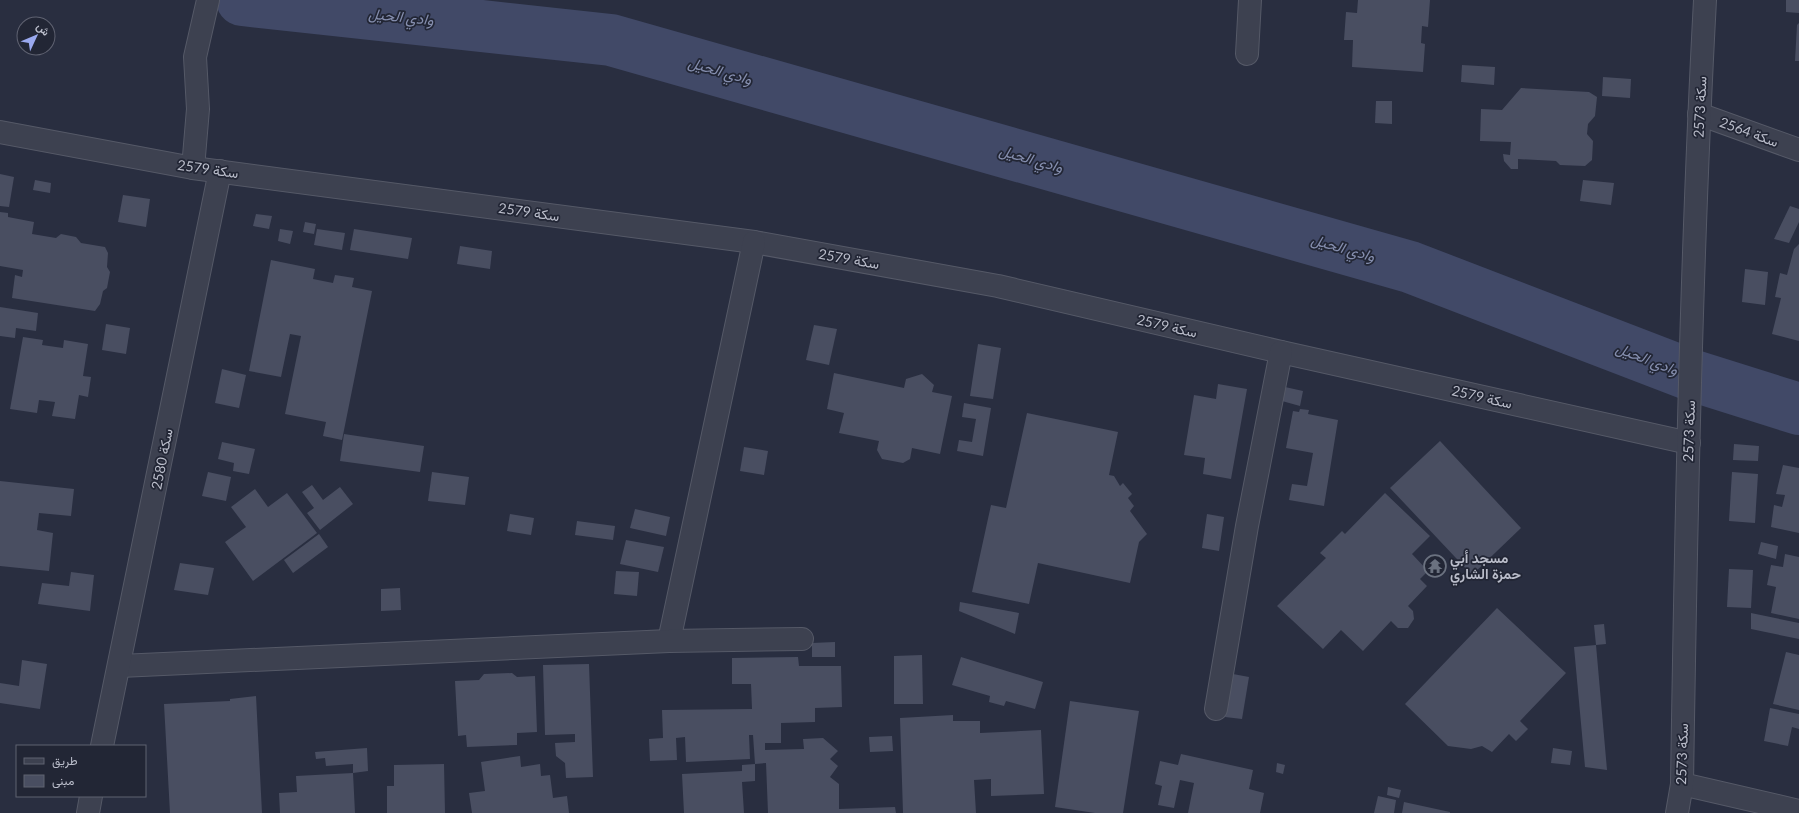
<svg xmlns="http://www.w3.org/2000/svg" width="1799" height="813" viewBox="0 0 1799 813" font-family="Lato,Vazirmatn,sans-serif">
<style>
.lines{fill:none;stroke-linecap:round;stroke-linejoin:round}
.river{stroke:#414967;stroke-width:52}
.building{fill:#494e61}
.minor-casing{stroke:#555967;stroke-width:24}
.minor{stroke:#3d4150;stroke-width:22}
.labels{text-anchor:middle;stroke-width:3.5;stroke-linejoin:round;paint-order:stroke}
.street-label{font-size:14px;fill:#babdca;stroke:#222635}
.poi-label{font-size:14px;font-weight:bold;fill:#babdca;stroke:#222635;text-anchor:start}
.water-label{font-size:15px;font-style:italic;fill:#858eae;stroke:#222635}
</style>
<rect width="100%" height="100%" fill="#292e40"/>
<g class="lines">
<polyline class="river" points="242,0 611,40 1410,267 1691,375 1799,409"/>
</g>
<g class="building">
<polygon points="1358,0 1430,0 1428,27 1422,26 1421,43 1425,44 1423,72 1352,67 1353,40 1344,40 1346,12 1357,13"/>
<polygon points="1786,0 1799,0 1799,13 1786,12"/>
<polygon points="1799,23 1799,61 1795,61 1797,25"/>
<polygon points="1462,65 1495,67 1494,85 1461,82"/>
<polygon points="1603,77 1631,79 1630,98 1602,96"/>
<polygon points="1521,88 1589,92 1597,97 1595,116 1588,124 1587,134 1593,141 1592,160 1585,166 1560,165 1556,161 1518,159 1518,169 1511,169 1504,161 1503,154 1510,155 1511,142 1480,141 1481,109 1502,110"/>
<polygon points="1376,101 1392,101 1392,124 1375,123"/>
<polygon points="0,174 14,177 9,207 0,206"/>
<polygon points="35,180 51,183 50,193 33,190"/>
<polygon points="1583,180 1614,183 1611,205 1580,201"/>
<polygon points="123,195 150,199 146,227 118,222"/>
<polygon points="1790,206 1799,209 1799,222 1789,243 1774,239"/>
<polygon points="0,212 8,213 8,217 34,222 32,234 56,238 61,234 76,237 81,243 105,247 108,253 107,267 110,272 107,288 103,291 100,304 95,311 12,298 15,275 22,277 23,270 0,266"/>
<polygon points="256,214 272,216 269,229 253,226"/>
<polygon points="305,222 316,224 314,234 303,232"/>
<polygon points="280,229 293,231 290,244 278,241"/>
<polygon points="317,229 345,233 342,250 314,245"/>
<polygon points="354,229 412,238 408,259 350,250"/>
<polygon points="1799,244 1799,341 1772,334 1781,298 1775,297 1780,273 1787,275 1794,249"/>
<polygon points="460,246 492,251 490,269 457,264"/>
<polygon points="271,260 315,269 313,279 333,283 335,275 354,278 352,287 372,291 342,440 323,436 326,422 285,414 301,336 290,334 281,377 249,371"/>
<polygon points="1745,269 1768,272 1765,305 1742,302"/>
<polygon points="0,307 38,313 36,331 16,328 15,338 0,336"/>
<polygon points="106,324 130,328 126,354 102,350"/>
<polygon points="814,325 837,329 829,365 806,360"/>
<polygon points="23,337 43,340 42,345 63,348 64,340 88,344 83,376 91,377 88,397 79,395 75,419 52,416 55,402 39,400 37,413 10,409"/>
<polygon points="978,344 1001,348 993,399 970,396"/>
<polygon points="222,369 246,375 239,408 215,403"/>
<polygon points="834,373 904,388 906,379 922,374 934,385 932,392 952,396 940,454 912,448 910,459 903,463 882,459 877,450 879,441 839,433 844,413 827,409"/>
<polygon points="1218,384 1247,389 1231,479 1203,474 1205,458 1184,455 1194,395 1216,399"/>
<polygon points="1285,387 1303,391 1300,406 1282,401"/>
<polygon points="964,403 991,408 983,456 957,451 959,440 972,442 976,419 962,417"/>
<polygon points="1300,409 1309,410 1308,414 1338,420 1324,506 1289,500 1292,484 1307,486 1313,453 1286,448 1293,411 1299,412"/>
<polygon points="1027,413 1118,432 1109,475 1114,476 1120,486 1123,483 1132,494 1128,498 1134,506 1130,511 1147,534 1139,542 1130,583 1038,563 1029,604 972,592 991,505 1006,508"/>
<polygon points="344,434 424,446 420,472 340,461"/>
<polygon points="1440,441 1521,528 1472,575 1390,488"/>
<polygon points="222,442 255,449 249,474 233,471 234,463 218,459"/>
<polygon points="1734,444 1759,446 1758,461 1733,460"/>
<polygon points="744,447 768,451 764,475 740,471"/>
<polygon points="1783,465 1799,468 1799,533 1771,527 1774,505 1782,507 1785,495 1776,494"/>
<polygon points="208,472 231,477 226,501 202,496"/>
<polygon points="432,472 469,477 465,505 428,501"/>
<polygon points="1732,472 1758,474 1755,523 1729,521"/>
<polygon points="0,481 74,489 71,516 39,513 37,530 53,533 49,571 0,566"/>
<polygon points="312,485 323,500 340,487 353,504 320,530 307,513 314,508 302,492"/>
<polygon points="255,489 268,507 287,493 317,533 253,581 225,542 246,527 231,507"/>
<polygon points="1385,493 1430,536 1412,554 1428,571 1420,579 1427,586 1408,606 1413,611 1414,619 1408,628 1398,628 1391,621 1363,651 1341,630 1323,649 1277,606 1326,558 1320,553 1342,531 1345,534"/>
<polygon points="635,509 670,517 666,536 630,528"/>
<polygon points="510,514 534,518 531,535 507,531"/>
<polygon points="1207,514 1224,517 1219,551 1202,548"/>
<polygon points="577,521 615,526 613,540 575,535"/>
<polygon points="319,534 328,547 293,573 284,560"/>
<polygon points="626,540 664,547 658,572 620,564"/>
<polygon points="1761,542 1778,546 1776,559 1758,554"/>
<polygon points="1785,554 1799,557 1799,619 1771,613 1776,587 1767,585 1771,565 1783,567"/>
<polygon points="180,563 214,568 208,595 174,590"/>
<polygon points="1729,569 1753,570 1751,608 1727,607"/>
<polygon points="616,571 639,572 637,596 614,594"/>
<polygon points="71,572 94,575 90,611 38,604 42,583 69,586"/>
<polygon points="400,588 401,610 381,611 381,589"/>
<polygon points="960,602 1019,613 1015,634 959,611"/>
<polygon points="1497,608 1566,673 1520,721 1528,729 1516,741 1509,734 1492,752 1482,746 1471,749 1448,746 1405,704"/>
<polygon points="1751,613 1799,623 1799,639 1751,629"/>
<polygon points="1604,624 1606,644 1596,645 1594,625"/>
<polygon points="835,642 835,657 812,657 812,643"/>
<polygon points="1596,645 1607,770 1585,767 1574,647"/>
<polygon points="1786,652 1799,655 1799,710 1773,704"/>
<polygon points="922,655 923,704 894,704 894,656"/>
<polygon points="798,657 799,666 841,666 842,707 815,708 815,722 781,723 781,743 765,743 765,750 804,749 803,739 823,738 838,751 830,759 838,766 830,777 839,784 839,809 895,807 896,813 768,813 766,763 755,764 755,781 742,782 744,813 684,813 682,774 742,771 742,765 755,764 753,735 749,735 750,759 686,762 685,737 676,738 677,760 650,761 649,739 663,738 662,710 752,709 751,684 732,684 732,658"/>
<polygon points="961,657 1043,682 1035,709 1006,701 1004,706 989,702 990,696 952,685"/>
<polygon points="22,660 47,664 40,709 0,703 0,683 19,686"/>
<polygon points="589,664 593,777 566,778 565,763 556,756 555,743 575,742 575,734 545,735 543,665"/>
<polygon points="512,673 517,677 535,676 537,732 517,733 517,745 467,747 466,735 458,736 455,681 479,680 484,674"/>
<polygon points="1233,674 1249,677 1242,719 1225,717"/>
<polygon points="256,696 262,813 170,813 164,704 230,701 230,699"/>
<polygon points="1070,701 1139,711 1123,813 1095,813 1055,807"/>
<polygon points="1770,708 1799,714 1799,729 1792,727 1788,746 1764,741"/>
<polygon points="953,715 953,721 980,721 980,733 1041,730 1044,794 991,796 991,779 974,780 976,813 903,813 900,718"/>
<polygon points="892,736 893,751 870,752 869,737"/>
<polygon points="367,748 368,771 353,773 353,764 326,766 325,758 316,759 315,752"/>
<polygon points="1553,748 1572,751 1570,765 1551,763"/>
<polygon points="1181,754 1253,770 1249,789 1264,793 1260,813 1188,813 1194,783 1180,780 1174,808 1158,805 1162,786 1155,784 1160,761 1178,765"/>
<polygon points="520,756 521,767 540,764 541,776 550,775 553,798 567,796 569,813 472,813 469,793 485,791 481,762"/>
<polygon points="1277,763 1285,765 1283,774 1276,772"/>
<polygon points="444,764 445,813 387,813 387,786 394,786 394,765"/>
<polygon points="353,773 355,813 280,813 279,793 297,792 296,776"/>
<polygon points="1388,787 1401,790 1399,798 1387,795"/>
<polygon points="1378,796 1396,800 1394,813 1374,813"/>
<polygon points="1404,802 1450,812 1450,813 1402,813"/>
</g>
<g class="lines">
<g class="minor-casing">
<g id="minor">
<polyline points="1247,54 1250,0"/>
<polyline points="1699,114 1799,150"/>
<polyline points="0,132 193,168 754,242 998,286 1281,352 1689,443"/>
<polyline points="193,168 198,109 195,57 208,0"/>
<polyline points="669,641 754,242"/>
<polyline points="120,666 669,641 802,639"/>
<polyline points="1216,709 1247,526 1281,352"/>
<polyline points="102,746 220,171"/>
<polyline points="1682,784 1799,811"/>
<polyline points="88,813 91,796"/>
<path d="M1677,813L1682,784C1686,523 1691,261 1705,0"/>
</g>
</g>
<use href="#minor" class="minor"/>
</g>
<defs>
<g id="temple-ring" transform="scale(1.15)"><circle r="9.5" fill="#222635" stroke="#6b7280" stroke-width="1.5"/><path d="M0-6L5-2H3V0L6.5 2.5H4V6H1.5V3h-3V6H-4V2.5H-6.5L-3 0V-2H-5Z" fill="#6b7280"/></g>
</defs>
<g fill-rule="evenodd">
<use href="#temple-ring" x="1435" y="566"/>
</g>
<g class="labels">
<g class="street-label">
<text transform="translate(1700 107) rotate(-87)" y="5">سكة 2573</text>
<text transform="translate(1749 132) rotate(20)" y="5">سكة 2564</text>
<text transform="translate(208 169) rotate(8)" y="5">سكة 2579</text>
<text transform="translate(529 212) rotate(8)" y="5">سكة 2579</text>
<text transform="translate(849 259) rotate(10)" y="5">سكة 2579</text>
<text transform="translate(1167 326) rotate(13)" y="5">سكة 2579</text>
<text transform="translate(1482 397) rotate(13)" y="5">سكة 2579</text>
<text transform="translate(1689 431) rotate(-88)" y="5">سكة 2573</text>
<text transform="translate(162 459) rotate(-79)" y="5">سكة 2580</text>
<text transform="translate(1682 754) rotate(-88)" y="5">سكة 2573</text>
</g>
<g class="poi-label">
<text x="1450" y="563">مسجد أبي<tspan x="1450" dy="16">حمزة الشاري</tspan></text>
</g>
<g class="water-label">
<text transform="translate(401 17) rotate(6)" y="5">وادي الحيل</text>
<text transform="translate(720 71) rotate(16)" y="5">وادي الحيل</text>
<text transform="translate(1031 159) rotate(16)" y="5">وادي الحيل</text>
<text transform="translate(1343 248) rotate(16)" y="5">وادي الحيل</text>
<text transform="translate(1647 359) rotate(21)" y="5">وادي الحيل</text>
</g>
</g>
<rect x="16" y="745" width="130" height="52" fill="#222635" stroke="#5f6271"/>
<rect x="24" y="758" width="20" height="6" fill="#3d4150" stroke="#5f6271"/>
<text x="52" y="765" font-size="12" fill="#babdca">طريق</text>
<rect x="24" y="775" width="20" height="12" fill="#494e61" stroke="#5f6271"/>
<text x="52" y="785" font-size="12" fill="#babdca">مبنى</text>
<g transform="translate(36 36) rotate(46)"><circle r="19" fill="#222635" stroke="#5f6271"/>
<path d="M0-3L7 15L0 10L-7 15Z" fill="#9aa9ef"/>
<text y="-6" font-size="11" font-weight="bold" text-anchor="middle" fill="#babdca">ش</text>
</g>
</svg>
